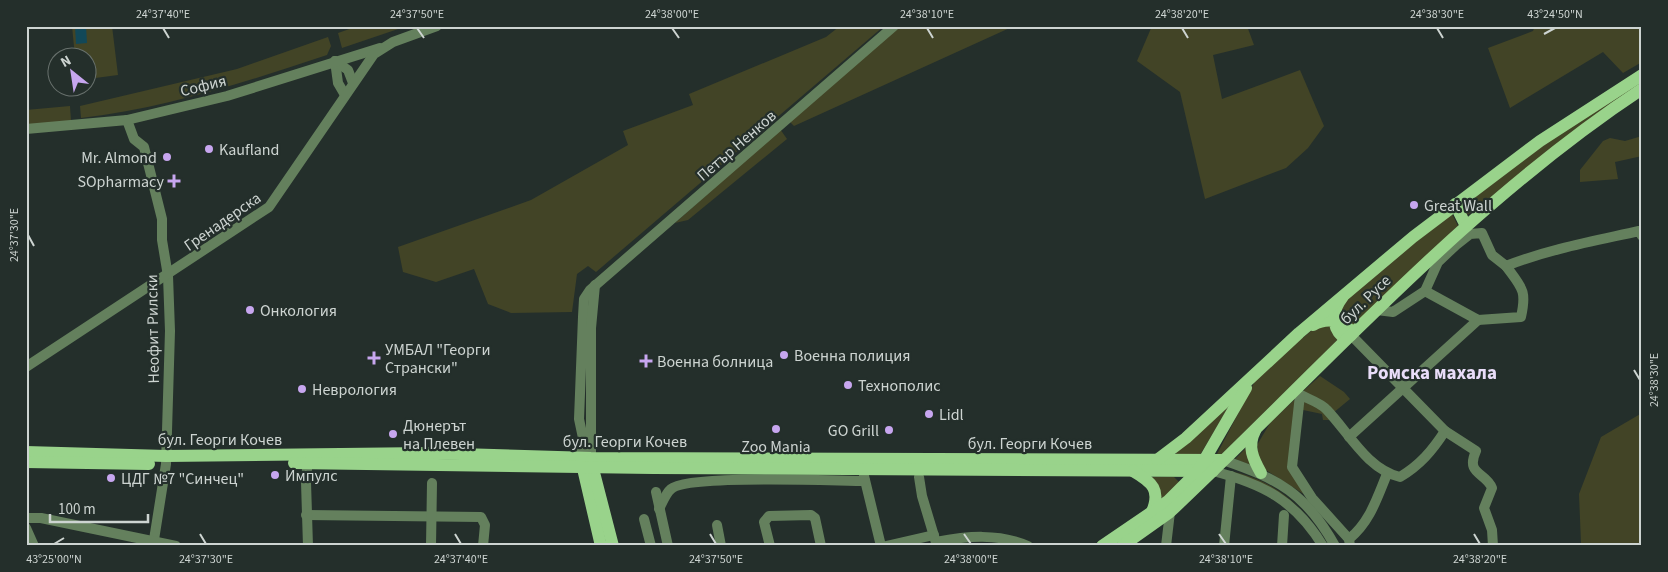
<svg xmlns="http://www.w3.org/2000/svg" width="1668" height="572" viewBox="0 0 1668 572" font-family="'Source Sans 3',sans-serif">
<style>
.green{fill:#424426}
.water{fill:#124858}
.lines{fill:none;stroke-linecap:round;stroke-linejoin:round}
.minor{stroke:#64805d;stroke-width:10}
.major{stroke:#99d38b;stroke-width:12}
.ticks{fill:none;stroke:#cdd4d1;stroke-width:2}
.poi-dot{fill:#c7a6ef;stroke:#242f2b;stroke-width:2}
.labels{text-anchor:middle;stroke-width:4.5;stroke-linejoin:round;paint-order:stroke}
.street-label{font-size:16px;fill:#cdd4d1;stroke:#242f2b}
.poi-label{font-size:16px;fill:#cdd4d1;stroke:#242f2b;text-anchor:start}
.quarter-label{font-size:19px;font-weight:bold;fill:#e9ddf9;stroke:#242f2b}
.neatline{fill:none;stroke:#cdd4d1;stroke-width:2}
.ticks-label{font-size:12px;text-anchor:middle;fill:#cdd4d1}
</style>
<rect width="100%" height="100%" fill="#242f2b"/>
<g class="green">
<polygon points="72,26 112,26 118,75 88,79 88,58 75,57"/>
<polygon points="358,26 407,26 342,48 338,33"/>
<polygon points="840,26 884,26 596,272 588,266 577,274 572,312 511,313 488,304 474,269 436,282 403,272 398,247 531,200 628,145 623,131 693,105 689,94 826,37"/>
<polygon points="893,26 1014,26 794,126 786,118"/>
<polygon points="1152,26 1247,26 1254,45 1213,55 1222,99 1300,70 1324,126 1308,148 1286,168 1205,199 1180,92 1137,61"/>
<polygon points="1535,26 1642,26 1642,62 1623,73 1603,52 1510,108 1488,48 1533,31"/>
<path d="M328,37L331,46L327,55C246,82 166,108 81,118L80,106L237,69Z"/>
<polygon points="1642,78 1642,84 1476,210 1465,216 1461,204 1492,179"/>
<polygon points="70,106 71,121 26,125 26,110"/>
<polygon points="780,129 787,139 688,220 675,223"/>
<polygon points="1642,136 1642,156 1615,162 1618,179 1580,182 1580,170 1603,141 1610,138 1625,141"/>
<polygon points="1452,214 1458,226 1354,326 1339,317 1344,302 1383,267"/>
<polygon points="1330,323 1338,340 1221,455 1217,454 1255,381 1266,367 1316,327"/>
<polygon points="1320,376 1344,392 1350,399 1333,413 1329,420 1323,420 1322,414 1303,410 1302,392"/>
<polygon points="1294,400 1297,402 1289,465 1310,498 1264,469 1259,459 1257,445 1270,423"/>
<polygon points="1231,403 1200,455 1176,455 1176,452"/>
<polygon points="1642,413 1642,546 1577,546 1581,543 1579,494 1601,437"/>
<polygon points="1246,448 1253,466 1235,459"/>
<path d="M1229,471C1274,479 1305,507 1327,546L1310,523Z"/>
<polygon points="1152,477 1174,477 1179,482 1162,501"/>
</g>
<polygon class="water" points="75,26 86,26 87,43 76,44"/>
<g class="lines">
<g class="minor">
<polyline points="335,61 338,83 345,95"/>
<polyline points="335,61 348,70 353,83"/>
<polyline points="127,120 134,139 144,147 162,219 162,240 168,276 170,331 166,464 153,546"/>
<polyline points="26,129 127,120 227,96 380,48"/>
<path d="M1425,291L1478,320L1521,317C1527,290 1522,288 1506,266"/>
<path d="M1377,310L1393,312L1425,291L1438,262L1456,245L1470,234L1482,233L1492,255L1506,266C1549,249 1594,241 1639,231L1642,236"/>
<path d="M1351,335L1445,431L1476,451C1465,475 1486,472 1492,488L1484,508L1492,530L1493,546"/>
<polyline points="26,367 269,207 374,54 393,42 437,26"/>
<path d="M1294,391C1303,398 1319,401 1327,410C1349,433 1367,469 1400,477C1420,465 1432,451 1445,431"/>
<polyline points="1300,395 1292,467 1312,498 1349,539"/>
<polyline points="1349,437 1478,320"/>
<polyline points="581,457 583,438 579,419 583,317 584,299 590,290 894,26"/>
<polyline points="591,458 591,328 595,285"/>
<path d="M1223,460C1278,479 1306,493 1335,546"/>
<path d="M1213,471C1263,484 1295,500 1323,546"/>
<polyline points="864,476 881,546"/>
<polyline points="919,477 922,496 937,546"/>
<polyline points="656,492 668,546"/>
<path d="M659,509C662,503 666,493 671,489C687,474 835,481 865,481"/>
<polyline points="306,515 481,517 485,525 483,546"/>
<polyline points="26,518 41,518 176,546"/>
<polyline points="644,519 651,546"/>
<polyline points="717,525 721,546"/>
<polyline points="26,528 34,546"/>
<path d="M936,542C967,536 998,533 1028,546"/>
<polyline points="308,546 306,482 308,456"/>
<polyline points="431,546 432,483"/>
<polyline points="770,546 764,522 769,516 811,515 815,518 821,546"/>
<polyline points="886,546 934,535"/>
<polyline points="1166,546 1170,512"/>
<polyline points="1224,546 1231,476"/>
<polyline points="1282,546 1284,515"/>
<path d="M1350,546L1349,539C1370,522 1377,498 1387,474"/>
</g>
<g class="major">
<polyline points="1455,204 1466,226"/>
<path d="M1313,325C1325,318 1347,318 1351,335L1342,336C1331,326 1333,309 1342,298"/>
<path d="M1255,431C1247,446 1253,459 1261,473"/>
<polyline points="26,452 166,456 427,453 591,458 1223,460"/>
<polyline points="581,460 601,546"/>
<polyline points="1157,460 1186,438 1299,333 1413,237 1540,141 1642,75"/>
<polyline points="591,461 613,546"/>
<polyline points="26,462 149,464"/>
<polyline points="294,463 653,468 1213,471"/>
<path d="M1133,471C1152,482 1162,490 1151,514"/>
<polyline points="1102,546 1168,501 1198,471 1246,388"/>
<path d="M1122,546L1170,512C1324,367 1465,206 1642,89"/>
</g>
</g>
<path class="ticks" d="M163,28L169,38M417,28L424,38M672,28L679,38M927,28L933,38M1182,28L1188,38M1437,28L1443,38M1544,34L1555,28M28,235L34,246M1634,370L1640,380M200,534L206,544M455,534L461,544M710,534L716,544M964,534L971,544M1219,534L1226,544M1474,534L1480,544M54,544L64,538"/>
<g class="poi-dot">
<circle cx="209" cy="149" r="5"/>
<circle cx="167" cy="157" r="5"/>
<path d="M171.5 173.5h5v5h5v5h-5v5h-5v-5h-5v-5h5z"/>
<circle cx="1414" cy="205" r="5"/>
<circle cx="250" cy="310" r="5"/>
<circle cx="784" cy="355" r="5"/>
<path d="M371.5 350.5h5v5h5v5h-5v5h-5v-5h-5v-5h5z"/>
<path d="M643.5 353.5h5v5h5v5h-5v5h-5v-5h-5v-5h5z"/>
<circle cx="848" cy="385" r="5"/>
<circle cx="302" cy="389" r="5"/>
<circle cx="929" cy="414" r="5"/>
<circle cx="776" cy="429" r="5"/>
<circle cx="889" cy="430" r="5"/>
<circle cx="393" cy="434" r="5"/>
<circle cx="275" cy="475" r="5"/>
<circle cx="111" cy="478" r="5"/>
</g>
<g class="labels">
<g class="street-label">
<text transform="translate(203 85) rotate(-14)" y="6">София</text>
<text transform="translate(736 145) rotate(-41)" y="6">Петър Ненков</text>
<text transform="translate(222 221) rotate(-35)" y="6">Гренадерска</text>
<text transform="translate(1365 299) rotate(-44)" y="6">бул. Русе</text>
<text transform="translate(152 329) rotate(-91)" y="6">Неофит Рилски</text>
<text x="220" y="445">бул. Георги Кочев</text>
<text x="625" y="447">бул. Георги Кочев</text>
<text x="1030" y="449">бул. Георги Кочев</text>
</g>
<g class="poi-label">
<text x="219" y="155">Kaufland</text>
<text x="157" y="163" text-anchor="end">Mr. Almond</text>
<text x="164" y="187" text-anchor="end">SOpharmacy</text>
<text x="1424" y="211">Great Wall</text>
<text x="260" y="316">Онкология</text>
<text x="385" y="355">УМБАЛ "Георги<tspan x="385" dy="18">Странски"</tspan></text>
<text x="794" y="361">Военна полиция</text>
<text x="657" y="367">Военна болница</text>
<text x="858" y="391">Технополис</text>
<text x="312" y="395">Неврология</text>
<text x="939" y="420">Lidl</text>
<text x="403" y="431">Дюнерът<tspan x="403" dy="18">на Плевен</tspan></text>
<text x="879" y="436" text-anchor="end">GO Grill</text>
<text x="776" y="452" text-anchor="middle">Zoo Mania</text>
<text x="285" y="481">Импулс</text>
<text x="121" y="484">ЦДГ №7 "Синчец"</text>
</g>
<g class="quarter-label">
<text x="1432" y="379">Ромска махала</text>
</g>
</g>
<rect width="1668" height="572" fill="none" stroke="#242f2b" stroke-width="55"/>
<g transform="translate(72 72) rotate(330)"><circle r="24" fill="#242f2b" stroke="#68716d"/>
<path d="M0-4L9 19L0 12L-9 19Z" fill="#c7a6ef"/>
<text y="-8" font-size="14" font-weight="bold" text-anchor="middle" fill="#cdd4d1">N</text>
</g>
<path d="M50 514v8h98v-8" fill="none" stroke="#cdd4d1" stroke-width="2.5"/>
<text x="58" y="514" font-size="15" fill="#cdd4d1" stroke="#242f2b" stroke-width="4" paint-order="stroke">100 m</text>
<rect x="28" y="28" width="1612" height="516" class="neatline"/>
<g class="ticks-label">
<text x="163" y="18">24°37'40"E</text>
<text x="417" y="18">24°37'50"E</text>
<text x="672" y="18">24°38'00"E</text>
<text x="927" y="18">24°38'10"E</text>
<text x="1182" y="18">24°38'20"E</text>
<text x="1437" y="18">24°38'30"E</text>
<text x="1555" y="18">43°24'50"N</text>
<text transform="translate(14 235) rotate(-90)" y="4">24°37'30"E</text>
<text transform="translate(1654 380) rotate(-90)" y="4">24°38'30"E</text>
<text x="54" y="563">43°25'00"N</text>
<text x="206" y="563">24°37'30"E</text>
<text x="461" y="563">24°37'40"E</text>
<text x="716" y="563">24°37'50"E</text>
<text x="971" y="563">24°38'00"E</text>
<text x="1226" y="563">24°38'10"E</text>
<text x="1480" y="563">24°38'20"E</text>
</g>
</svg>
